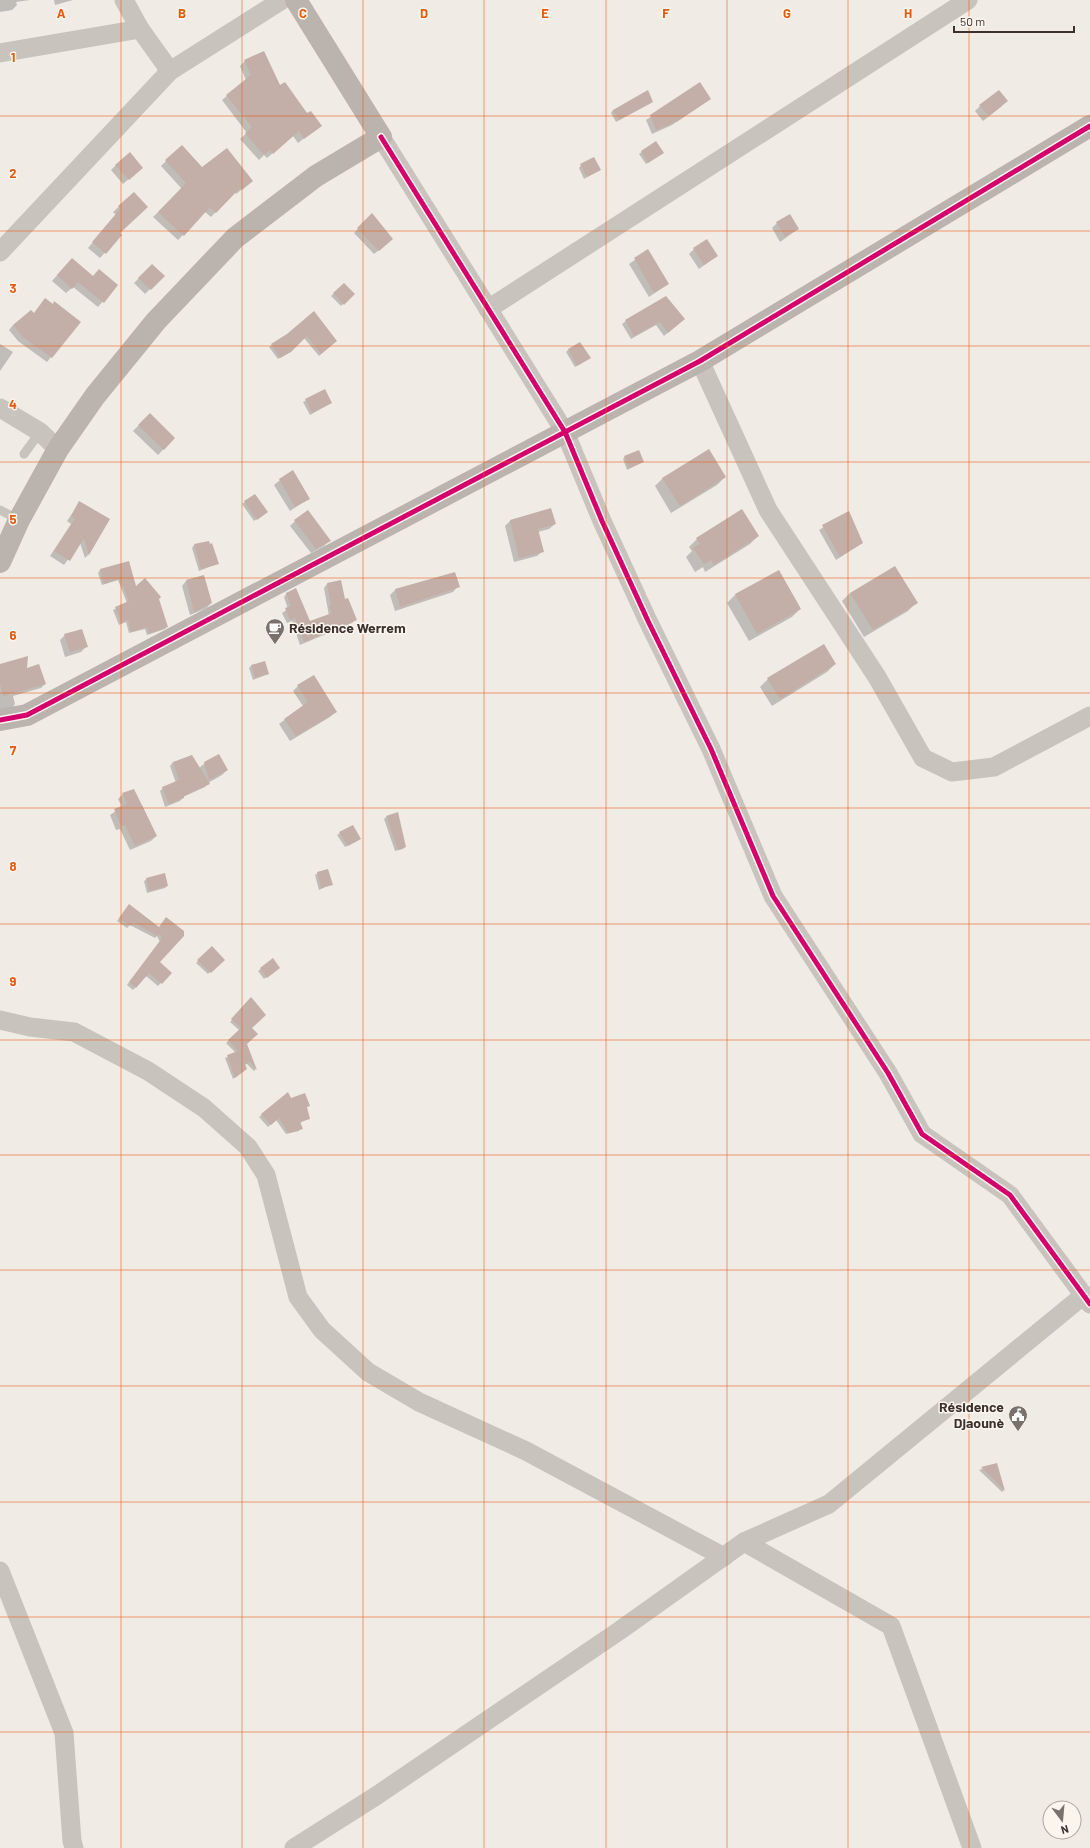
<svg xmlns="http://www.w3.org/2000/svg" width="1090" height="1848" viewBox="0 0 1090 1848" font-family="Barlow,sans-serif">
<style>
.shadow{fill:#0003}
.building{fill:#c3afa7}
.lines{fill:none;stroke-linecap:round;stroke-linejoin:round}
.lane{stroke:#c9c3be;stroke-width:9}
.street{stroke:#c9c3be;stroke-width:19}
.secondary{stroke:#bab3ae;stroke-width:22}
.cycleway-casing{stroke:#fbf5ee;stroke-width:8}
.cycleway{stroke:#d6006c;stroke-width:5}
.grid{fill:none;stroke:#e8590c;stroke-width:1;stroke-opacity:0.55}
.labels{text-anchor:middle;stroke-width:3;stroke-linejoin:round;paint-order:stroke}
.poi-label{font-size:14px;font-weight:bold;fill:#3b302b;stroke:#fbf5ee;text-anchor:start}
.grid-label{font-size:13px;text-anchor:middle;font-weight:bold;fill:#e8590c;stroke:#fbf5ee;stroke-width:3;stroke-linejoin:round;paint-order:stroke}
</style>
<rect width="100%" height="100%" fill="#f0ebe5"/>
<g class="shadow">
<polygon points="0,0 30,0 16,2 17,5 12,10 0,12"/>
<polygon points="54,0 73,0 55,5"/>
<polygon points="245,61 280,86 320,126 298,143 293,136 267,158 264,155 259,160 240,139 247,133 222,100 246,80 240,66"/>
<polygon points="700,84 710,99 672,125 652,134 646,120"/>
<polygon points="649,104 616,122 611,113 613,110"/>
<polygon points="980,106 1002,106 983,121 975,111"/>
<polygon points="656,142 660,155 646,164 639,154"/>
<polygon points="166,161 202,169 246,186 236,194 235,192 211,217 205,212 178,240 153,217 182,189 161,166"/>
<polygon points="116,165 137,172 123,184 111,170"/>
<polygon points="581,165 600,170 584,179 579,168"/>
<polygon points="134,193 119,234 121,235 100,258 88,248 116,215 113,212"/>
<polygon points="372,214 388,243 374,254 354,233"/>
<polygon points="777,223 798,229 780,242 772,228"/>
<polygon points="694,249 717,256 699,269 689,254"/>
<polygon points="648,251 668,284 649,297 629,264"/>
<polygon points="67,264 92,277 117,285 98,307 73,287 66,293 52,281"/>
<polygon points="152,265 163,276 145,294 134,283"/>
<polygon points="344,284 353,294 341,306 331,296"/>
<polygon points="313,313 334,343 319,356 304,338 287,354 278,359 269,347 287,335"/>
<polygon points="626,321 680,322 664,336 656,325 631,339 622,324"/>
<polygon points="13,325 51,357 47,362 18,341 9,330"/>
<polygon points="0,344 13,352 0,371"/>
<polygon points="568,350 590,358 575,367 566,352"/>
<polygon points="324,391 331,403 310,415 303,402"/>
<polygon points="150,414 174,438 158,455 133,431"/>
<polygon points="625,457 643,462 627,470 623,459"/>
<polygon points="725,477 717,485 671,513 655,486 663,478"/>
<polygon points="280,480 308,499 290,511 274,485"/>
<polygon points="254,496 264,514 254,521 242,504"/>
<polygon points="80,502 109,519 89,554 85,558 80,543 64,565 50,556 71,524 67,521"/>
<polygon points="848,512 862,543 836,560 819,530"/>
<polygon points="295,521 329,541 324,546 311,553 290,526"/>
<polygon points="510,521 555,524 549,529 538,532 543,551 537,556 514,562 505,526"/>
<polygon points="758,536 750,544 705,572 703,567 695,572 686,557 692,551 689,547 697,539"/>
<polygon points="194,545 217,564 199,571 192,548"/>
<polygon points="128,562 135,588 167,626 165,629 147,635 145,629 129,633 126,622 119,625 113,610 127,603 118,580 102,585 98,573 100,570"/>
<polygon points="779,571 800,609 792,617 749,641 727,603 735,595"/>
<polygon points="203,576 211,603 207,608 190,615 182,586 186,581"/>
<polygon points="340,582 345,601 355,620 352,623 300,645 292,621 287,623 282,613 288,609 284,597 287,593 309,622 329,616 324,588 327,584"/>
<polygon points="458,586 453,592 395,611 390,595 395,590"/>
<polygon points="850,593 916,603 908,611 864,637 842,601"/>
<polygon points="65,635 86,647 81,652 65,657 60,640"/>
<polygon points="835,664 827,672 772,706 760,687 768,679"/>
<polygon points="0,665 26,670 45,684 41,688 13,696 15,704 12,708 0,710"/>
<polygon points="251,666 268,674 253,680 249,668"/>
<polygon points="298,686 335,712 330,717 290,741 279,724 303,706 293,691"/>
<polygon points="173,762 199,768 205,763 227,770 222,775 208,783 205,787 183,797 180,801 165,807 160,791 163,788 176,783 170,766"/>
<polygon points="123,794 140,806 142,805 156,836 151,841 130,850 120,829 116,830 110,815 122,807 118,799"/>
<polygon points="386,817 405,847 403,849 395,851 384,819"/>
<polygon points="352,826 358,840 345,847 337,835"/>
<polygon points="318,873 332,884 319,890 315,875"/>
<polygon points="147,879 167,886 165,888 147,893 144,881"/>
<polygon points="126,909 159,928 183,936 158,962 170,973 158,986 146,976 133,990 127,985 160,942 157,936 155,938 130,925 127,928 117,921"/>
<polygon points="212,948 223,960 208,974 196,963"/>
<polygon points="273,960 277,970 264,979 258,971"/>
<polygon points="251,999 251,1028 246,1044 256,1069 254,1071 247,1064 244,1065 243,1071 233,1079 225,1058 236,1053 226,1043 239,1030 230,1022"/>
<polygon points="288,1094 291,1099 306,1108 309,1118 300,1123 301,1128 299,1131 286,1134 276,1120 268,1127 259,1117"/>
<polygon points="996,1464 1004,1490 1002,1492 979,1470"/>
</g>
<g class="building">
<polygon points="264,51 280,85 285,82 307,113 311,111 322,126 304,139 299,131 273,154 270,150 264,155 245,133 252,127 226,95 251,75 244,60"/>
<polygon points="700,82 711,99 678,121 656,130 650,115"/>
<polygon points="648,90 653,102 619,120 613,110"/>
<polygon points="999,90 1008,101 989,116 979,105"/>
<polygon points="656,141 664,153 648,163 641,151"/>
<polygon points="182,145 202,167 227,148 253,181 242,190 240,188 216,213 210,207 184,236 158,212 186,183 165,160"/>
<polygon points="130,152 143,168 129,180 115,165"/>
<polygon points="594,157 601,170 587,177 580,164"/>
<polygon points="134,192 148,207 120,233 122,235 106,254 92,242 120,209 118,206"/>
<polygon points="372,213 393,239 379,251 357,228"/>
<polygon points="790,214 799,229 785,237 776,222"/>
<polygon points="707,239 718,256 704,265 693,248"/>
<polygon points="648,249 669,284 654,293 634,258"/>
<polygon points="72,258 93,276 99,269 118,285 104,303 78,282 72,289 57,275"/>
<polygon points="152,264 165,276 151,290 138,278"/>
<polygon points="344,283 355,294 344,305 333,293"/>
<polygon points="666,296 685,319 668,333 660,322 634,336 625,320"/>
<polygon points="45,298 53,304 54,301 81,322 52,358 23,337 13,325 31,310 34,313"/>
<polygon points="314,311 337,341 321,354 307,336 291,352 280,358 271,344 287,334"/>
<polygon points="580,342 591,358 577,366 568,349"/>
<polygon points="325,389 332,403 312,413 305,399"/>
<polygon points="150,413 175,438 164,450 138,425"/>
<polygon points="709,449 726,477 680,506 662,478"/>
<polygon points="639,450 644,462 629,468 624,456"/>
<polygon points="293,470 310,499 295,507 279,479"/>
<polygon points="255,494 268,512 257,520 244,501"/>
<polygon points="79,501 110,519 89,555 84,538 70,561 54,551 75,519 71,516"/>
<polygon points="551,508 556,524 538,529 544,552 519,558 510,520"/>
<polygon points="742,509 759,536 714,565 711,560 704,564 693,548 700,544 696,538"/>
<polygon points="308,510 331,541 316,549 294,520"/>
<polygon points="849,511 863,543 840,557 822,525"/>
<polygon points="209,541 210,544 212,543 219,564 201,569 194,544"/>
<polygon points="129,561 136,586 145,578 161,597 159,599 168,627 149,634 147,627 131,632 128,620 122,623 115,607 129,601 120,579 104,584 100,569"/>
<polygon points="895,566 918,603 873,630 850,593"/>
<polygon points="779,570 801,609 757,634 735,594"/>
<polygon points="455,572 460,587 400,607 395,589"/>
<polygon points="204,575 212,603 194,612 186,580"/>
<polygon points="341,580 345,599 348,598 357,620 304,642 295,618 290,620 285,608 291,606 286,593 296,588 310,621 332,613 329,606 331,605 327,583"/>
<polygon points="82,629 88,647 70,652 64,634"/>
<polygon points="824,644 836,664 780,699 767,678"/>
<polygon points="28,656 27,668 39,664 46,684 3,696 0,684 0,664"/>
<polygon points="265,661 269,674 255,678 251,665"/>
<polygon points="314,675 337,712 296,736 284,719 308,702 297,685"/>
<polygon points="219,754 228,770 209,780 204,762"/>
<polygon points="192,755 210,784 184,796 184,798 169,804 162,787 179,780 173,762"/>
<polygon points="134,789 157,836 135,846 125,825 121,826 114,809 127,804 122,793"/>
<polygon points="398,812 406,847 398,850 386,816"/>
<polygon points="353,825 361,839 348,846 339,832"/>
<polygon points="328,869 333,885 321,888 317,872"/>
<polygon points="165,873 168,886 149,891 146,878"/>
<polygon points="129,904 159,927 166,917 184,931 184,936 160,962 172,973 162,984 149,973 136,988 129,982 162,938 160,934 158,936 133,922 131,926 119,918"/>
<polygon points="212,946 225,960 211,973 197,960"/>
<polygon points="273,958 280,968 267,978 260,968"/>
<polygon points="251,997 266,1015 252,1028 258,1034 247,1044 257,1070 250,1062 245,1064 247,1069 235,1078 227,1055 238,1051 228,1040 241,1028 231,1019"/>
<polygon points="288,1092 291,1098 305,1093 310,1106 307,1107 310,1119 300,1122 303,1129 288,1133 279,1118 271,1125 261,1114"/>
<polygon points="997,1463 1005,1491 981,1467"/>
</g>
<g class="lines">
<g class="lane">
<polyline points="24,454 40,432"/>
<polyline points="0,510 19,520"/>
</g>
<g class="street">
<polyline points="124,0 140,29 170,71"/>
<polyline points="0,53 140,29"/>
<polyline points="381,137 565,432 602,521 648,621 711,749 773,896 888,1073 922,1134 1010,1195 1090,1304"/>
<polyline points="0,252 170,71 282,0"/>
<polyline points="488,309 968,0"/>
<polyline points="700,361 768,510 877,677 923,758 952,772 994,767 1090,716"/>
<polyline points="0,408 40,432 58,449"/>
<polyline points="0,1020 30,1027 74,1032 148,1071 204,1108 248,1147 266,1175 298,1297 322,1330 368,1372 419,1402 526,1451 724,1557"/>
<polyline points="744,1542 891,1626 972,1848"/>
<polyline points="0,1571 64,1733 72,1841 74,1848"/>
<polyline points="294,1848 376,1796 619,1631 744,1542 829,1504 1084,1295"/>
</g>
<g class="secondary">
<polyline points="0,562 19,520 58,449 95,396 156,321 235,238 316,176 381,137 296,0"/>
<polyline points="0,720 27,715 700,361 1090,126"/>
</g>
<g class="cycleway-casing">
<g id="cycleway">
<polyline points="381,137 565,432 602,521 648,621 711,749 773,896 888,1073 922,1134 1010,1195 1090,1304"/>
<polyline points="0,720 27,715 700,361 1090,126"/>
</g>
</g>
<use href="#cycleway" class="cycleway"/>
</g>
<path class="grid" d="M121,0V1848M242,0V1848M363,0V1848M484,0V1848M606,0V1848M727,0V1848M848,0V1848M969,0V1848M0,116H1090M0,231H1090M0,346H1090M0,462H1090M0,578H1090M0,693H1090M0,808H1090M0,924H1090M0,1040H1090M0,1155H1090M0,1270H1090M0,1386H1090M0,1502H1090M0,1617H1090M0,1732H1090"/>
<defs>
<g id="cafe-pin" transform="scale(1)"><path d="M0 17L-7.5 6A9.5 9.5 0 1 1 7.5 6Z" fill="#7a716c" stroke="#fbf5ee"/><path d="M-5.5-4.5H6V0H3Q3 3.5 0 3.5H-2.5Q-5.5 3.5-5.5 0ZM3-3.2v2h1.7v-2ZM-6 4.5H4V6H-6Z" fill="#fff"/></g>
<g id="civic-pin" transform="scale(1)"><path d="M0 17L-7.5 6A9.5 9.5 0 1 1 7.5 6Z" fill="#7a716c" stroke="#fbf5ee"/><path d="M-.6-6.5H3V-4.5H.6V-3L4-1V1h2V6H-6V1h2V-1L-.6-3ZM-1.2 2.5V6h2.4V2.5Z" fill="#fff"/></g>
</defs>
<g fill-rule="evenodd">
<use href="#cafe-pin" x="275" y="628"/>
<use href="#civic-pin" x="1018" y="1415"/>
</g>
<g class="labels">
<g class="poi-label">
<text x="289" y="633">Résidence Werrem</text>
<text x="1004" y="1412" text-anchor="end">Résidence<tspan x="1004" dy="16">Djaounè</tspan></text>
</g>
</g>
<g class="grid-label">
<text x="61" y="18">A</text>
<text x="182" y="18">B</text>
<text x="303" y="18">C</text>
<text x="424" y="18">D</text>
<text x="545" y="18">E</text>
<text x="666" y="18">F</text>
<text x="787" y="18">G</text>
<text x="908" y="18">H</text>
<text x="13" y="62">1</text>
<text x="13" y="178">2</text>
<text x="13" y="293">3</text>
<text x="13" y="409">4</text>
<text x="13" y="524">5</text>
<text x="13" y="640">6</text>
<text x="13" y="755">7</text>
<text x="13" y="871">8</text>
<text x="13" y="986">9</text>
</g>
<g transform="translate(1062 1820) rotate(164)"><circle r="19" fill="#fbf5ee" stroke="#aea6a0"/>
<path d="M0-3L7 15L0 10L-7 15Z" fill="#7a716c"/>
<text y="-6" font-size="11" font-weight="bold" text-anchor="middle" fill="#3b302b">N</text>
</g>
<path d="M954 26v6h120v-6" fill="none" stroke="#3b302b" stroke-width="2"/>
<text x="960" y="26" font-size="12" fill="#3b302b" stroke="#fbf5ee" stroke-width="3" paint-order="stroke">50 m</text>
</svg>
